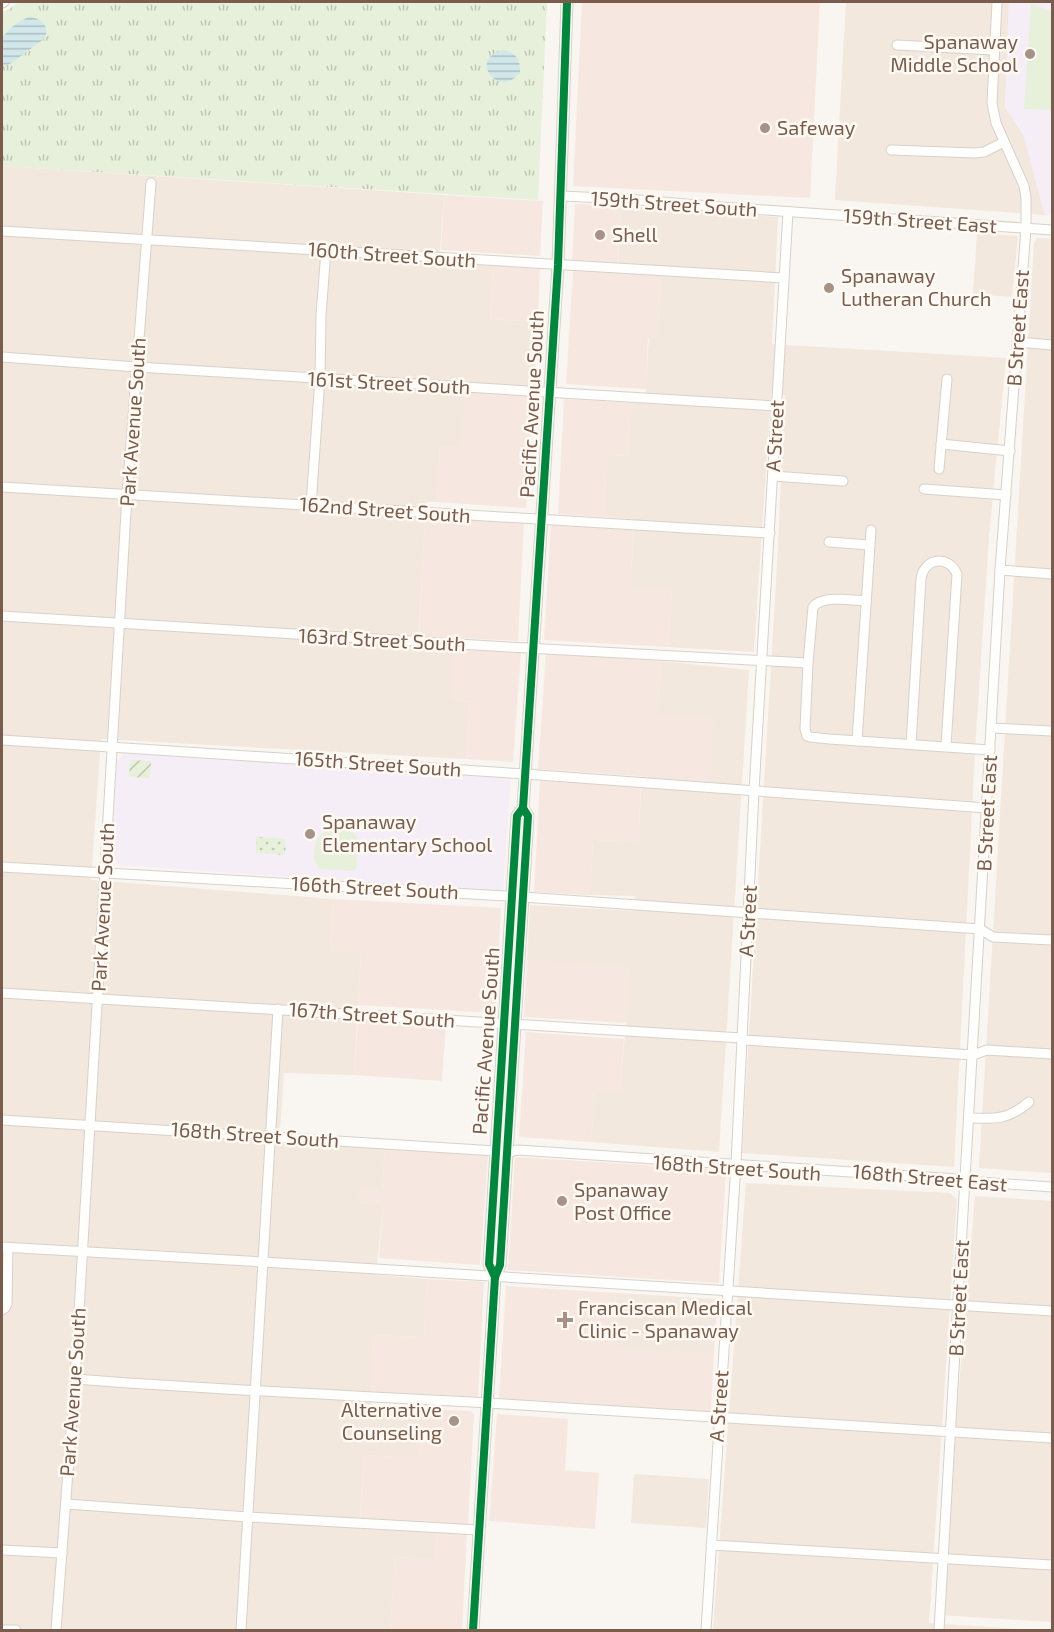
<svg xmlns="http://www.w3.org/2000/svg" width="1054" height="1632" viewBox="0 0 1054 1632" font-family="'Exo 2',sans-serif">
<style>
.residential{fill:#f2e8de}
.commercial{fill:#f6e8e1}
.education{fill:#f6eef6}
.grass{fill:url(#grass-tufts)}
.park{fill:url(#park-dots)}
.garden{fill:url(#garden-furrows)}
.pitch{fill:#e7f0db}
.water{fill:url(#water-rules)}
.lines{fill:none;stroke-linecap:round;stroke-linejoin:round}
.minor-casing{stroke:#d7d1cb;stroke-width:11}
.major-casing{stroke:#dad1cc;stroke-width:13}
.minor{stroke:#fefefd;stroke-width:9}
.major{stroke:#f3eee8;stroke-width:10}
.cycleway-casing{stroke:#fffaf3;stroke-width:11}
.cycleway{stroke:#00873e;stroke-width:8}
.poi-dot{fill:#a69286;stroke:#fffaf3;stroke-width:2}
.labels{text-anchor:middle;stroke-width:5;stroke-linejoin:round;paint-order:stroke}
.poi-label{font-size:20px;fill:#7a5c4d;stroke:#fffaf3;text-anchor:start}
.street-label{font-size:20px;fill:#7a5c4d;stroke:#fffaf3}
</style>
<defs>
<pattern id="grass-tufts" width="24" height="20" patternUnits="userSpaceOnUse" patternTransform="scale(1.5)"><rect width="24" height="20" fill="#e7f0db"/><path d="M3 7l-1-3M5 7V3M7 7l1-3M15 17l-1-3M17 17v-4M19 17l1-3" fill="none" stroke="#c0c6b4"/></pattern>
<pattern id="park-dots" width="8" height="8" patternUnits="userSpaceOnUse" patternTransform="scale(1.5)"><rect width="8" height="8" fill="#e7f0db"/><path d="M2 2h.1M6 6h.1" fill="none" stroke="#c0c6b4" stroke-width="1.8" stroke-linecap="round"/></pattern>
<pattern id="garden-furrows" width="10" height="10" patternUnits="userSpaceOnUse" patternTransform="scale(1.5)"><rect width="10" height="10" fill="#e7f0db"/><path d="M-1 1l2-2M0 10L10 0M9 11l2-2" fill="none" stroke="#c0c6b4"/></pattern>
<pattern id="water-rules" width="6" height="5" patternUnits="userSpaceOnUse" patternTransform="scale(1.5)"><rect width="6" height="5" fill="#d0e8ea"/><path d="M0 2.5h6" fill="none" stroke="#aebfc0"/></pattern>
</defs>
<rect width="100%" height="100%" fill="#f9f5f0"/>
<g class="residential">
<polygon points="846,2 1009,2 1005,107 1024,136 1045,215 835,200"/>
<polygon points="2,166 444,195 439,262 493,265 490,319 538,322 533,394 461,447 440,446 437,502 426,502 418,645 454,648 451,700 470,702 466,759 101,739 91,880 333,899 330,950 361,952 354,1075 284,1073 279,1144 385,1148 382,1189 360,1188 358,1202 383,1204 376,1275 427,1279 424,1337 374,1335 371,1407 423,1409 419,1458 364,1455 359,1529 437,1532 435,1559 395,1557 390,1630 2,1630"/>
<polygon points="621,206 778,217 772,344 1006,358 989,536 975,752 954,1167 742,1153 777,566 785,395 771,394 754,652 668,647 672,590 630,588 635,519 604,517 607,455 628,456 631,403 645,403 649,337 657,337 661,275 618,273"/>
<polygon points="977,233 1018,236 1012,297 973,294"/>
<polygon points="1037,238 1052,239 1052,1173 979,1168 1034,243"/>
<polygon points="661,661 749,670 719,1152 591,1142 595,1090 620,1091 626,1023 527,960 530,905 633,911 635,896 590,895 593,840 638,842 642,776 710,781 657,715"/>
<polygon points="746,1183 950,1193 957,1199 929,1623 1034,1630 713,1630"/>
<polygon points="975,1196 1052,1201 1052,1622 940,1615"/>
<polygon points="616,1293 717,1299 714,1354 613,1348"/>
<polygon points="634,1474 709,1479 706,1528 631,1523"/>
</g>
<g class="commercial">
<polygon points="582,2 820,2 810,198 573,186"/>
<polygon points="444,195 543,201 540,256 441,250"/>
<polygon points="575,204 621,206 618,263 572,261"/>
<polygon points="493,265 540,267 538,322 490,319"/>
<polygon points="573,270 661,275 657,338 648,338 646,389 566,384"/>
<polygon points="464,390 533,394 526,508 437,502 440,446 461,447"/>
<polygon points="564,399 631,403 628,456 607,455 604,517 558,514"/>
<polygon points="425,517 524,522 518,641 419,636"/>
<polygon points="551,524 634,529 630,587 672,590 668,647 544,640"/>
<polygon points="454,648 521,653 513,762 466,759 470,702 450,700"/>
<polygon points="546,653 661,661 657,715 714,719 710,781 538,769"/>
<polygon points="540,781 641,786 638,842 593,840 590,895 534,892"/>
<polygon points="333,899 501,908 495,1013 358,1005 361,953 330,950"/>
<polygon points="527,960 630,966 626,1023 524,1017"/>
<polygon points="358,1018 446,1024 442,1081 354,1075"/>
<polygon points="526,1032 624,1039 620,1092 595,1090 591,1142 519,1137"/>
<polygon points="385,1148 488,1156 480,1265 379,1258 383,1204 358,1202 360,1187 382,1189"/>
<polygon points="515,1157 726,1170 719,1283 508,1270"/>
<polygon points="427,1279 484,1282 478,1397 371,1392 374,1335 424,1337"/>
<polygon points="506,1286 616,1293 613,1347 714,1354 711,1412 499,1399"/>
<polygon points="423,1409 471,1411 474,1415 468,1525 360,1519 364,1455 419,1458"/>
<polygon points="497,1414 568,1419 565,1470 599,1473 595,1529 489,1521"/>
<polygon points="437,1532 467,1534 462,1630 390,1630 395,1557 435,1559"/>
</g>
<g class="education">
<polygon points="1009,2 1052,2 1052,215 1045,215 1024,136 1005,107"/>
<polygon points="125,753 511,777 503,892 119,865 112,857 115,785 117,761"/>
</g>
<polygon class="grass" points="19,2 547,2 538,200 2,166 2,12 8,10"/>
<polygon class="park" points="256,837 286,839 285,855 256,853"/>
<polygon class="garden" points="130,760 151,761 150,778 129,777"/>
<g class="pitch">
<polygon points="1031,4 1052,11 1052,110 1024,109"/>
<path d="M340,827C348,829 355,832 358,839L356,869L353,871L320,869C309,859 314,838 326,831C331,828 335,828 340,827Z"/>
</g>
<g class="water">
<path d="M29,17C42,18 51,27 44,39L10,64L2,65C1,58 0,46 2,39C6,30 20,20 29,17Z"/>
<path d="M503,50C516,52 521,61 520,73C497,100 468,58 503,50Z"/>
</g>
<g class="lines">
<g class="minor-casing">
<g id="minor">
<polyline points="2,3 4,2"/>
<polyline points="897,45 994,50"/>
<polyline points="891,150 975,153 984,152 1004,142"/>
<polyline points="561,196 628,199 721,207 1052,230"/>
<polyline points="2,231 783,278"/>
<polyline points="1017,342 1052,345"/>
<polyline points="2,357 137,367 776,406"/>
<polyline points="941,444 1010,451"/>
<polyline points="939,469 947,379"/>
<polyline points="773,476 843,481"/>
<polyline points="2,487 770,533"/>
<polyline points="924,489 1006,495"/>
<polyline points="311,505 320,378 321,315 326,250"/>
<polyline points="829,542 869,545"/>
<polyline points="1000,570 1052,574"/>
<path d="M866,601C851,600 822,595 813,607L808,663L805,729L807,736L810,737L829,739L990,750"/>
<polyline points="2,616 508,647 808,663"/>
<polyline points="991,728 1052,731"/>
<polyline points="2,740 525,774 987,808"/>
<polyline points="857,741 871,530"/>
<path d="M911,744L921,579C924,557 949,555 957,574L946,746"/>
<polyline points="2,867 523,897 980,929 993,937 1052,940"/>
<polyline points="2,993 742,1038 745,1040 973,1055 987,1050 1052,1054"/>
<path d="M970,1118C995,1119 1008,1120 1029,1102"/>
<polyline points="2,1120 496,1151 508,1152 518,1150 957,1179 965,1181 1052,1187"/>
<polyline points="2,1247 263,1262 1052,1311"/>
<polyline points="2,1310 5,1308 7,1304 8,1248"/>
<path d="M75,1379C212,1390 350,1395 488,1403C676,1415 864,1427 1052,1438"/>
<polyline points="66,1504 248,1517 479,1530"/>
<polyline points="711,1545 1052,1565"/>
<polyline points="2,1550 62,1553"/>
<polyline points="2,1630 16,1630"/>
<polyline points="56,1630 75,1379 127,495 151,183"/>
<polyline points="241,1630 278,1009"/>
<polyline points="706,1630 736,1164 754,791 788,212"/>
<polyline points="939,1630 1000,570 1026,228 1026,198 1024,186 996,123 992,103 997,2"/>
</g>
</g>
<g class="major-casing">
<g id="major">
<polyline points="495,1277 489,1264 517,816 523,808 558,265 567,2"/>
<polyline points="473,1630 495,1277 500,1265 528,816 523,808"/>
</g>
</g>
<use href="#minor" class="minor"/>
<use href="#major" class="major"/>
<g class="cycleway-casing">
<g id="cycleway">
<polyline points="495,1277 489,1264 517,816 523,808 558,265 567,2"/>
<polyline points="473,1630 495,1277 500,1265 528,816 523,808"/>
</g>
</g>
<use href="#cycleway" class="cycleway"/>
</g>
<g class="poi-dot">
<circle cx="1030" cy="54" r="6"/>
<circle cx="765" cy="128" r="6"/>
<circle cx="600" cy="235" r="6"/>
<circle cx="829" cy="288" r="6"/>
<circle cx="310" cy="834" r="6"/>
<circle cx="562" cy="1201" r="6"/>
<path d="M562 1311h6v6h6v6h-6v6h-6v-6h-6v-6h6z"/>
<circle cx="454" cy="1421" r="6"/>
</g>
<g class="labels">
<g class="poi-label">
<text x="1018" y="49" text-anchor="end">Spanaway<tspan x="1018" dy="23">Middle School</tspan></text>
<text x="777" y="135">Safeway</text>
<text x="612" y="242">Shell</text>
<text x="841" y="283">Spanaway<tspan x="841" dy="23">Lutheran Church</tspan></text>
<text x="322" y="829">Spanaway<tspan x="322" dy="23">Elementary School</tspan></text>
<text x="574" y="1197">Spanaway<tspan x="574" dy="23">Post Office</tspan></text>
<text x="578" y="1315">Franciscan Medical<tspan x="578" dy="23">Clinic - Spanaway</tspan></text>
<text x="442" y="1417" text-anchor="end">Alternative<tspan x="442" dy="23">Counseling</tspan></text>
</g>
<g class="street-label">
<text transform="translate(674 204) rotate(4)" y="7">159th Street South</text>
<text transform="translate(920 221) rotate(4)" y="7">159th Street East</text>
<text transform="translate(392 255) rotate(4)" y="7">160th Street South</text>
<text transform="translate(1018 328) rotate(-86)" y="7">B Street East</text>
<text transform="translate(389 383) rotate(3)" y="7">161st Street South</text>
<text transform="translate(532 404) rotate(-87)" y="7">Pacific Avenue South</text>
<text transform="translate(133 422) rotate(-86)" y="7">Park Avenue South</text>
<text transform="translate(775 436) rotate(-87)" y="7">A Street</text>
<text transform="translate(385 510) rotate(4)" y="7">162nd Street South</text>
<text transform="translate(382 640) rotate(3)" y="7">163rd Street South</text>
<text transform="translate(378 764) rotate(4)" y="7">165th Street South</text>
<text transform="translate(987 813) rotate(-87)" y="7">B Street East</text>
<text transform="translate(375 888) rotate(3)" y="7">166th Street South</text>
<text transform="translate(103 907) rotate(-87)" y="7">Park Avenue South</text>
<text transform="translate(748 921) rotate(-87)" y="7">A Street</text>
<text transform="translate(372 1015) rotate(4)" y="7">167th Street South</text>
<text transform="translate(486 1041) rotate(-86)" y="7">Pacific Avenue South</text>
<text transform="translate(255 1135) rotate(4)" y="7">168th Street South</text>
<text transform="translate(737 1168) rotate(4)" y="7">168th Street South</text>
<text transform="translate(930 1178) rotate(5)" y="7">168th Street East</text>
<text transform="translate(959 1298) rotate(-87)" y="7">B Street East</text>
<text transform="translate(73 1392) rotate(-86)" y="7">Park Avenue South</text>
<text transform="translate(719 1406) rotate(-86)" y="7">A Street</text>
</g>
</g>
<rect width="1054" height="1632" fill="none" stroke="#7a5c4d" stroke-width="6"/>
</svg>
